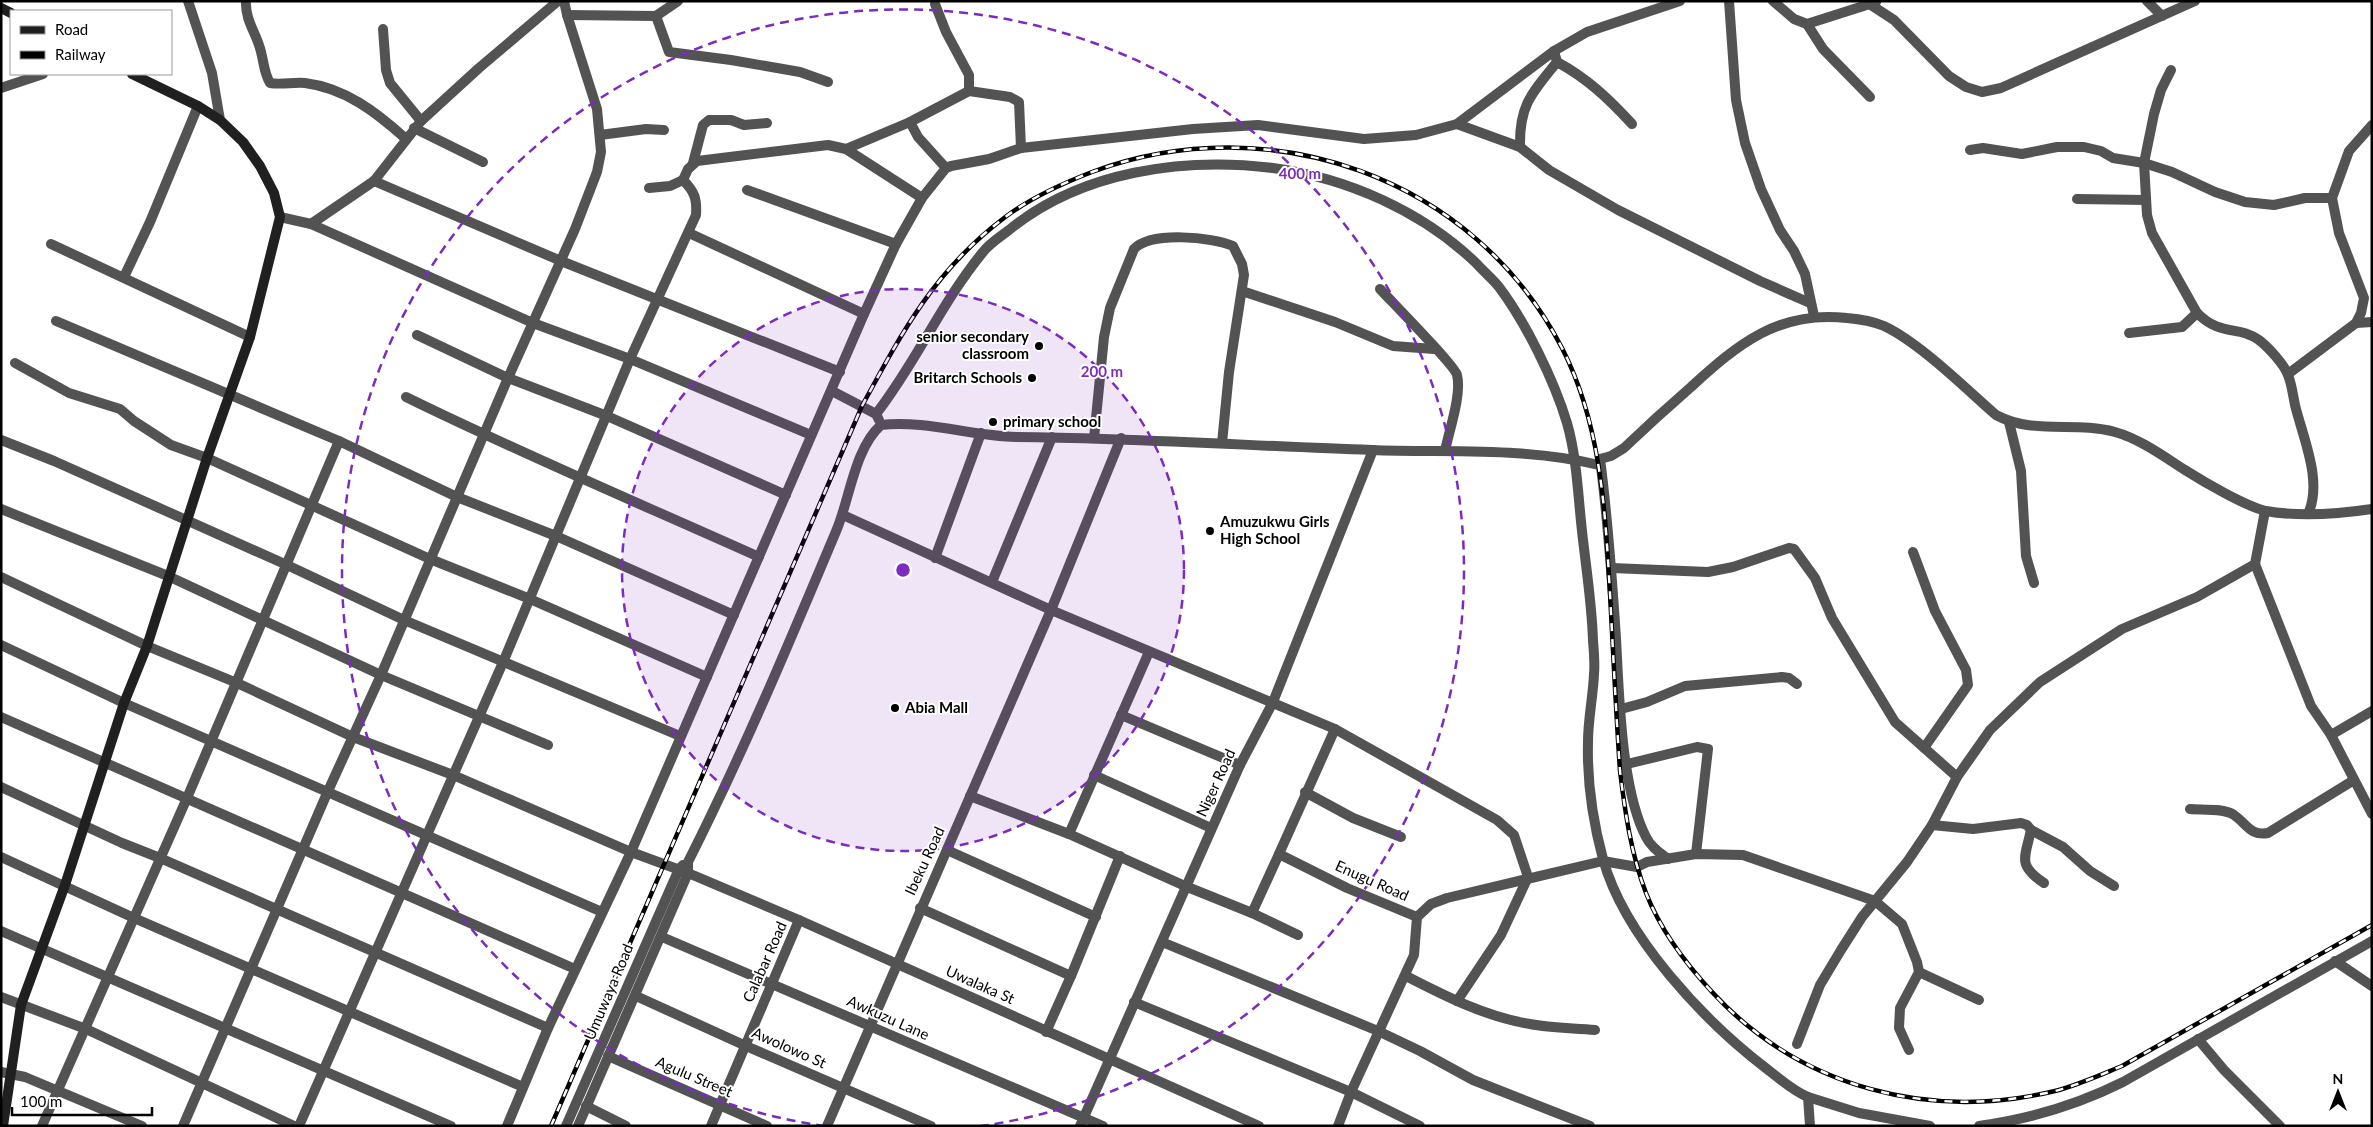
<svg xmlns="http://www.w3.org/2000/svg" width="2373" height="1127" viewBox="0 0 2373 1127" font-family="Lato,sans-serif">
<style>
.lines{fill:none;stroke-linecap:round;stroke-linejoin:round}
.minor{stroke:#535353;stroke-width:10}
.tertiary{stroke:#535353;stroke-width:10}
.secondary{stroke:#202020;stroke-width:10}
.rail-casing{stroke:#000;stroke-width:4.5}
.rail{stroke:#fff;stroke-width:2.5;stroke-dasharray:8;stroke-linecap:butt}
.ring{fill:none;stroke:#7b2cbf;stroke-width:2.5;stroke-dasharray:9 6}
.poi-dot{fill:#000;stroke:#fff;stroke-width:2}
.labels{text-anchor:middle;stroke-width:4;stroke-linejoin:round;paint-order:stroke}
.poi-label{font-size:15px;font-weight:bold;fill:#000;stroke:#fff;text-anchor:start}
.street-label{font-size:15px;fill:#000;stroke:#fff}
.centre{fill:#7b2cbf;stroke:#fff;stroke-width:2.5}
.ring-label{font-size:15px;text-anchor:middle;font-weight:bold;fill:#7b2cbf;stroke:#fff;stroke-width:4;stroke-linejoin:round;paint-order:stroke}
</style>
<rect width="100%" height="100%" fill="#fff"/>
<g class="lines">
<g class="minor">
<polyline points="188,1 212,73 220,120"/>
<path d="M246,1C245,21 257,34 261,52C264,63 264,73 270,83C281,85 293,82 305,83C345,88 376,112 405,138"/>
<polyline points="1773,1 1794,19 1807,24 1876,2"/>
<polyline points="2147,1 2162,16"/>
<polyline points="935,4 946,32 969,75 969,91"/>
<polyline points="1871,5 1894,20 1949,76 1966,87 1982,92 2001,88 2195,1"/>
<polyline points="567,15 656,16 678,1"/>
<polyline points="656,16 669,52 731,60 800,72 828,82"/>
<polyline points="1807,24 1823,49 1870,97"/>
<polyline points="383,29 386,70 390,83 421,121"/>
<path d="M1557,62C1587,78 1609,99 1632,124"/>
<path d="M2171,70L2161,90L2154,114L2144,163L2147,215L2152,233L2197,313C2221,337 2238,325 2259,340C2268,347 2284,364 2288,375C2292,385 2293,396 2295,405C2303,438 2323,481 2308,514"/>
<polyline points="1,88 43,74"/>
<polyline points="1457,124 1520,147 1549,170 1618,210 1760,281 1810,303"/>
<polyline points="414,128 483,162"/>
<polyline points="600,135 646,129 664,130"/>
<path d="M1520,147C1519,105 1532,93 1557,62L1554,51"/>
<polyline points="846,149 910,122"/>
<polyline points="1970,150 1983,148 2022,154 2057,147 2084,147 2101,151 2113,158 2144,163 2172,172 2215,192 2245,202 2274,205 2305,198 2332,198"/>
<polyline points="693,163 703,125 709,120 731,120 744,125 767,123"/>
<polyline points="946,168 918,137 910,122 969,91 1010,97 1019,102 1021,148"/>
<polyline points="683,180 688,169 697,161 828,145 846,149 922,198"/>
<polyline points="374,181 561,261 840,372"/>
<polyline points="747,190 896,244"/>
<polyline points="2077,199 2146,200"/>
<polyline points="280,217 311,224 533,323 630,359 811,435"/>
<polyline points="311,224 374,181 421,121 479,68 558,1"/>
<polyline points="689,233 864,314"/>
<polyline points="51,244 250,337"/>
<polyline points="124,277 150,222 198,106"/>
<path d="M1380,289C1392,302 1455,366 1457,375C1462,394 1449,431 1445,451"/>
<polyline points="1242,291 1335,322 1393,346 1434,349"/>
<polyline points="56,321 339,441 457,497 556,536 734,615"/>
<polyline points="2356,323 2372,322"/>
<polyline points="2129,333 2182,327 2197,313"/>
<polyline points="417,335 508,378 607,416 786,495"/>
<polyline points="15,363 69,393 120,409 134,421 171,445 207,458 430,559 530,599 707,677"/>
<polyline points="2288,374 2356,323 2361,313 2364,298 2339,233 2332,198 2349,151 2372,125"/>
<polyline points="832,391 876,414 879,420"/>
<path d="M406,397C522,454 641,504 759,557"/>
<path d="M876,414C916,363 941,303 983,252C990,243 1000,237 1009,230C1081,171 1183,157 1273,168C1347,178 1422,211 1476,263C1483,271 1493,279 1499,287C1526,323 1554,380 1567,423C1577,458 1578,496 1582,531C1586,568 1592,604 1593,641C1594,652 1595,663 1594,674C1593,697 1588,719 1588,742C1587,780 1593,822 1603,859C1624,936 1704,1021 1767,1069C1780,1079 1793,1091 1808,1097L1810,1126"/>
<polyline points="2009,422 2021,471 2026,556 2034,583"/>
<path d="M1094,438L1104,337L1110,308L1134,249C1151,231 1212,237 1233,246L1242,264L1244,275L1229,372L1222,443"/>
<polyline points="1,440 54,461 287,565 404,620 680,736"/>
<path d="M1600,459C1608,519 1612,578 1616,638C1619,693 1621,789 1646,837C1651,847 1659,852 1668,859"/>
<polyline points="1,509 168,576 381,675 548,745"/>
<polyline points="843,515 1051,610 1335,729 1497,820 1514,835 1528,877 1501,935 1457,1001"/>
<polyline points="1913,552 1935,611 1966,670 1968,685 1924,748"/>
<polyline points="935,558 981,433"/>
<polyline points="2255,564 2311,706 2331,735 2372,814"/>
<polyline points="1612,568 1708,572 1733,567 1789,548 1794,549 1815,578 1832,618 1895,722 1957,777"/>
<polyline points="1,577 147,646"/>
<polyline points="992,582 1052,437"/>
<polyline points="1,645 124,703 602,912"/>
<polyline points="1621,709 1647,702 1685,686 1782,677 1789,678 1797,684"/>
<polyline points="1121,715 1240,765"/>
<polyline points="1,717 575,969"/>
<polyline points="2331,735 2372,711"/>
<polyline points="1627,764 1697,747 1708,749 1696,854"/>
<polyline points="1094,775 1211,828"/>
<polyline points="1,787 122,843 160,858 548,1028"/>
<polyline points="1305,792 1353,818 1401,837"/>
<polyline points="970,796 1069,834 1185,886 1252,913 1298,935"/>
<path d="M2190,809C2202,810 2225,808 2234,815C2247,824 2250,836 2268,833L2354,780"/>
<path d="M1932,825L1973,829L2021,823L2027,825L2031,830C2025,858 2017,865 2044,883"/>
<polyline points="2031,830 2063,847 2090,871 2114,886"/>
<polyline points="1069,834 1149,652"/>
<polyline points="947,850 1096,917"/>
<polyline points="1279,854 1335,729"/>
<polyline points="1,857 134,918 523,1087"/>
<polyline points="688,873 799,920 1259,1126"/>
<polyline points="920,908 1071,976"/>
<polyline points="1252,913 1279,854 1347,888 1417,917 1414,955 1351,1092 1338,1126"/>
<polyline points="1417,917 1431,904 1447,898 1603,861 1637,867 1647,862 1696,854 1743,855 1875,901 1902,924 1917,962 1919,972 1900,1008 1899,1028 1909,1050"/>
<polyline points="1,931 451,1126"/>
<polyline points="662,937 1103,1126"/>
<polyline points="1162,942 1378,1031 1420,1051 1473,1080 1590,1126"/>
<polyline points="2335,961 2372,986"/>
<polyline points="1919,972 1979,1000"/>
<path d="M1406,976C1445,996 1486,1017 1530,1024C1551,1028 1574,1028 1595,1030"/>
<polyline points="636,996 746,1046 931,1126"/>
<polyline points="1,997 86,1029 294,1126"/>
<polyline points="1134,1002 1351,1092 1420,1126"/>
<polyline points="1046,1032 1071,976 1120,856"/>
<polyline points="2198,1039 2224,1070 2280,1126"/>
<polyline points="1797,1044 1820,985 1841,950 1862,917 1907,862 1932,825 1957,777 1990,730 2040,682 2122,629 2197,597 2255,564 2265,511"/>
<polyline points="608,1056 767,1126"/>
<polyline points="1,1072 25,1077 142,1126"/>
<polyline points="1808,1097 1859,1113 1930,1126"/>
<polyline points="586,1106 626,1126"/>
<polyline points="42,1126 187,798 339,441"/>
<path d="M299,1126L504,660L630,359L696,215C697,199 695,192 683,180L670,186L649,188"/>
<polyline points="507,1126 548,1028 631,852 864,314 896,244 922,198 946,168 951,166 989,159 1021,148 1193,129 1258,125 1364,139 1416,135 1457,124 1554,51 1587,32 1680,1"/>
<polyline points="711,1126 799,920"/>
<polyline points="827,1126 1051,610 1121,438"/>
<polyline points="1080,1126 1240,765 1273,702 1373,450"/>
<path d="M1979,1126C2030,1119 2077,1105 2123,1082L2372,941"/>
</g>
<g class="tertiary">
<polyline points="1729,1 1736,100 1745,143 1761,189 1780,230 1794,251 1805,274 1814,316"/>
<polyline points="147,646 237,683 353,737 453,775 631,852 688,873"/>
<polyline points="183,1126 328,791 381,675 508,378 575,229 597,172 601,152 597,109 567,15 564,1"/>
<polyline points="566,1126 679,869 683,865"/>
<path d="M578,1126L688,873V862C743,753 790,641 837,529C850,497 855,448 881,425C926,420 971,436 1016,437C1135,438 1254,446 1372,450C1448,453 1524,447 1599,465L1600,459L1611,456L1624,448C1646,427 1668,407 1691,387C1738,344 1779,310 1847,318C1859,319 1872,321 1884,326C1920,343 1965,388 1996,415C2033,435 2075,421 2115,432C2140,439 2163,456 2185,470C2204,482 2245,506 2266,511C2300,517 2338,514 2372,509"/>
</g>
<g class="secondary">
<polyline points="1,8 11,13"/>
<polyline points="3,1126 21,1005 65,885 124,703 147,646 207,458 250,337 280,217 274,193 260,166 243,142 220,120 198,106 132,74"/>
</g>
<g class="rail-casing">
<path id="rail" d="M551,1126L862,406C902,332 935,270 1004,218C1030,198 1061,184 1092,172C1270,106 1474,177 1562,348C1601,424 1605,509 1610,593C1613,652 1616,712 1620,771C1625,812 1631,854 1646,893C1660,929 1686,964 1713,993C1801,1088 1930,1121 2055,1091C2078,1085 2100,1075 2122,1066L2372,925"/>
</g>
<use href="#rail" class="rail"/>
</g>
<circle cx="903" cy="570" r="281" fill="#7b2cbf" fill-opacity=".12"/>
<g class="ring">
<circle cx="903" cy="570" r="281"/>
<path d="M825 1126A561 561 0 1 1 981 1126"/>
</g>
<g class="poi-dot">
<circle cx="1039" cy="346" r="5"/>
<circle cx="1032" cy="378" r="5"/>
<circle cx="993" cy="422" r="5"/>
<circle cx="1210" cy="531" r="5"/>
<circle cx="895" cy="708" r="5"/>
</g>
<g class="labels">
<g class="poi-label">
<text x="1029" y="342" text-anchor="end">senior secondary<tspan x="1029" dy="17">classroom</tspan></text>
<text x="1022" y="383" text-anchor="end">Britarch Schools</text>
<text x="1003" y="427">primary school</text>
<text x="1220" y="527">Amuzukwu Girls<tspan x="1220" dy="17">High School</tspan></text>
<text x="905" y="713">Abia Mall</text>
</g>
<g class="street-label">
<text transform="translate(1216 783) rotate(-65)" y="5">Niger Road</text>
<text transform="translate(925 861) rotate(-65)" y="5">Ibeku Road</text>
<text transform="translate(1372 881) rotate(24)" y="5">Enugu Road</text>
<text transform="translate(765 962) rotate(-66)" y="5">Calabar Road</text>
<text transform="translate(980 985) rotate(24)" y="5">Uwalaka St</text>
<text transform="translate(609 992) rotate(-67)" y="5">Umuwaya Road</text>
<text transform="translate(888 1018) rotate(24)" y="5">Awkuzu Lane</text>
<text transform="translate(789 1048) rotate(24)" y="5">Awolowo St</text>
<text transform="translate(694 1077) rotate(23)" y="5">Agulu Street</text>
</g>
</g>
<circle cx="903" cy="570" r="8" class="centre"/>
<g class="ring-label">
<text x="1300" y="179">400 m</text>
<text x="1102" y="377">200 m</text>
</g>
<rect width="2373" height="1127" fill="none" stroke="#000000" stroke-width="5"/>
<rect x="10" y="10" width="162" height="65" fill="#ffffff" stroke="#999999"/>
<rect x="20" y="26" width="25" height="8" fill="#202020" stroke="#999999"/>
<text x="55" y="35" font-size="15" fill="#000000">Road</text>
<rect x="20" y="51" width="25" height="8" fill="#000000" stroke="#999999"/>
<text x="55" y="60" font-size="15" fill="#000000">Railway</text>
<g transform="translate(2338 1092)" stroke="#ffffff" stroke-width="4" paint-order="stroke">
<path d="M0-4L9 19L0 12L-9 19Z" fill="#000000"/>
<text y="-8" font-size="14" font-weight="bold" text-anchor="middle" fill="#000000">N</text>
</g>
<path d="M12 1107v8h140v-8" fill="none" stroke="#000000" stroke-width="2.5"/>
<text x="20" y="1107" font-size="15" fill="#000000" stroke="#ffffff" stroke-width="4" paint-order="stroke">100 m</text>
</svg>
